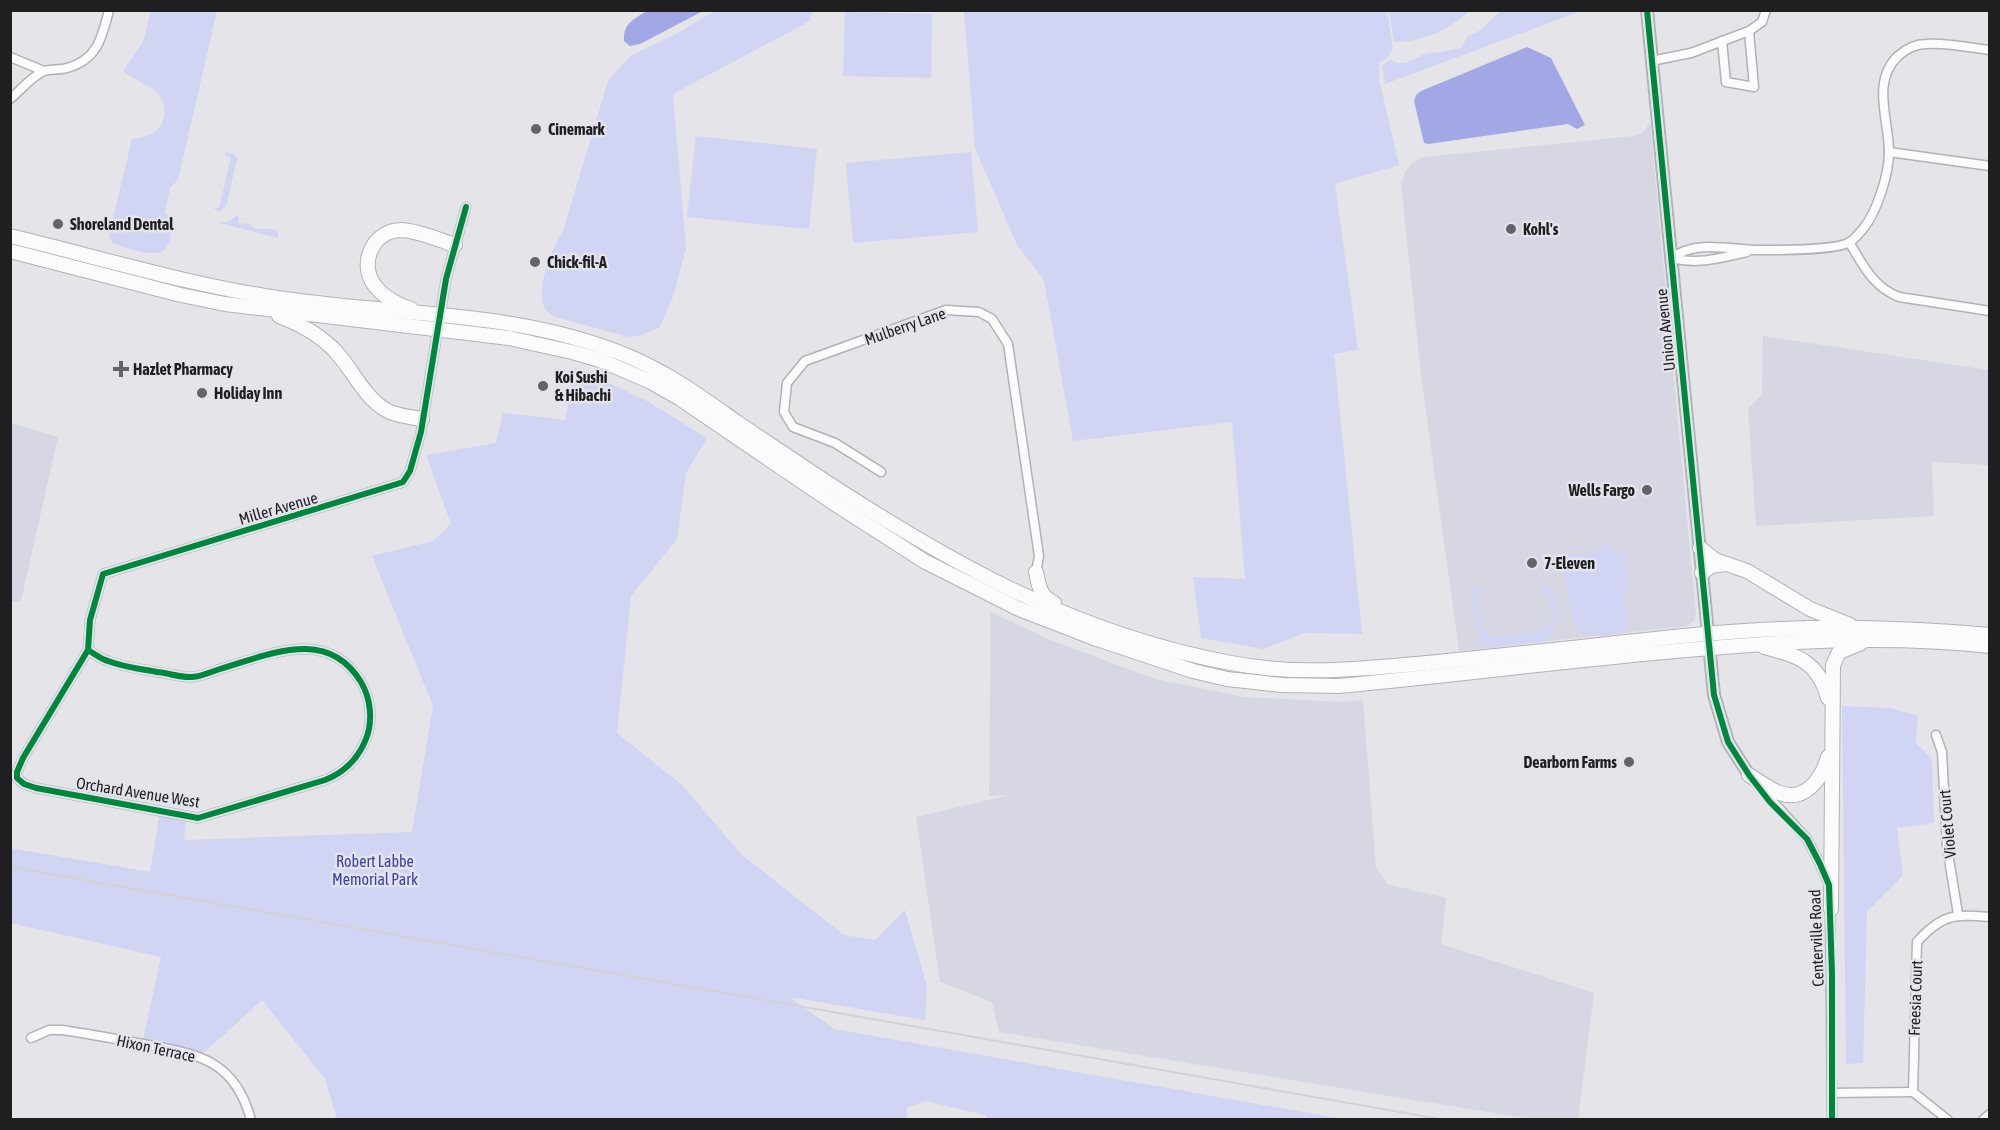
<svg xmlns="http://www.w3.org/2000/svg" width="2000" height="1130" viewBox="0 0 2000 1130" font-family="'Asap Condensed',sans-serif">
<style>
.built{fill:#d6d7e2}
.green{fill:#d1d5f3}
.water{fill:#a2a8e6}
.lines{fill:none;stroke-linecap:round;stroke-linejoin:round}
.minor-casing{stroke:#b2b2b6;stroke-width:11}
.tertiary-casing{stroke:#b2b2b6;stroke-width:14}
.trunk-casing{stroke:#b2b2b6;stroke-width:16}
.minor{stroke:#fbfbfc;stroke-width:8}
.tertiary{stroke:#fbfbfc;stroke-width:10}
.trunk{stroke:#fbfbfc;stroke-width:14}
.rail{stroke:#d3d3d5;stroke-width:2}
.cycleway-casing{stroke:#e2e3eb;stroke-width:10}
.cycleway{stroke:#00873e;stroke-width:6}
.poi-dot{fill:#646468;stroke:#e2e3eb;stroke-width:2}
.labels{text-anchor:middle;stroke-width:5;stroke-linejoin:round;paint-order:stroke}
.poi-label{font-size:16px;font-weight:bold;fill:#1f1f22;stroke:#e2e3eb;text-anchor:start}
.street-label{font-size:16px;fill:#1f1f22;stroke:#e2e3eb}
.park-label{font-size:16px;fill:#4140a4;stroke:#e2e3eb}
</style>
<rect width="100%" height="100%" fill="#e4e4e9"/>
<g class="built">
<polygon points="1650,122 1696,615 1694,621 1687,626 1459,651 1421,375 1401,183 1405,172 1412,163 1423,157 1633,136 1643,133"/>
<polygon points="1763,336 1989,370 1989,465 1932,462 1934,516 1756,526 1748,409 1762,394"/>
<polygon points="11,423 58,437 21,601 11,602"/>
<polygon points="991,612 1048,639 1155,679 1244,697 1341,702 1363,700 1376,867 1387,884 1446,898 1441,944 1594,993 1578,1119 1530,1119 999,1032 992,1002 940,982 916,817 1010,795 989,796"/>
</g>
<g class="green">
<path d="M716,10L812,11L810,21L673,94L686,248L672,300L659,328L641,335L629,337L559,318C553,315 547,313 544,307C536,287 552,248 563,231L608,81L630,56L676,34Z"/>
<path d="M151,11H217L178,180L170,188L165,213L173,221C171,229 171,242 166,248C157,260 125,247 112,243L109,235L132,139C140,138 148,137 154,132C168,122 168,102 155,91C145,84 133,78 123,71L143,42Z"/>
<polygon points="964,11 1387,11 1393,49 1387,58 1380,62 1379,79 1399,165 1335,184 1358,350 1334,354 1362,634 1305,633 1263,649 1201,638 1193,577 1245,579 1232,422 1073,441 1044,280 1017,245 975,148"/>
<path d="M1389,11V10L1470,11C1448,30 1424,42 1394,42Z"/>
<polygon points="1501,11 1581,11 1385,84 1382,66 1391,60 1397,63 1405,63 1427,53 1442,52 1461,48 1468,36 1479,31"/>
<polygon points="845,12 932,14 931,78 843,76"/>
<polygon points="696,136 817,149 809,229 687,217"/>
<polygon points="226,152 234,154 237,159 226,207 219,212 212,207 219,208 231,157 225,155"/>
<polygon points="971,152 978,232 853,243 846,163"/>
<polygon points="237,215 239,219 238,223 249,224 256,229 273,229 278,232 278,238 220,223 230,221"/>
<polygon points="575,367 647,401 707,438 686,473 677,539 631,596 617,733 682,785 742,855 844,935 875,940 905,910 927,986 925,1020 789,997 834,1029 1343,1119 988,1120 985,1115 925,1101 907,1108 907,1120 337,1119 325,1079 262,1000 197,1059 142,1044 161,957 11,923 10,848 150,872 160,811 186,816 184,840 412,832 433,706 372,556 433,541 451,524 426,455 496,443 503,413 565,420"/>
<path d="M1609,544L1611,552L1625,551L1626,559L1623,560V564H1626L1629,590L1625,591L1627,629L1624,633C1605,635 1581,643 1573,621L1563,555L1602,551V545Z"/>
<path d="M1542,584C1562,592 1561,630 1544,641L1493,648L1480,640L1471,595L1472,590L1480,588L1484,590L1478,592L1481,630L1488,631L1489,637L1545,631V625L1551,624L1548,595L1542,594Z"/>
<polygon points="1842,706 1890,708 1918,716 1916,743 1932,759 1934,823 1897,828 1903,875 1867,912 1863,1063 1846,1064"/>
</g>
<g class="water">
<path d="M647,11V10L703,11L640,44L630,46L624,41C623,23 634,19 647,11Z"/>
<polygon points="1527,47 1551,58 1585,125 1577,129 1568,124 1428,144 1424,143 1414,101 1416,95 1421,91"/>
</g>
<g class="lines">
<g class="minor-casing">
<g id="minor">
<polyline points="1722,41 1726,82 1754,87 1749,31"/>
<polyline points="10,57 44,71"/>
<polyline points="1651,61 1691,53 1749,31 1762,22 1766,10"/>
<path d="M10,99C20,91 32,76 44,71C50,69 60,70 67,68C97,60 102,38 109,10"/>
<polyline points="1889,152 1990,166"/>
<path d="M1849,242C1863,265 1873,287 1899,297L1990,311"/>
<path d="M1672,258C1695,240 1728,249 1755,250C1774,250 1836,251 1850,242C1855,239 1859,233 1863,229C1877,212 1889,174 1889,152C1889,120 1871,82 1898,56C1906,49 1915,44 1926,44C1947,42 1969,48 1990,50"/>
<path d="M1672,258C1696,265 1722,258 1747,252"/>
<polyline points="881,472 835,443 793,427 784,412 787,383 805,361 946,310 979,312 992,319 1008,344 1039,556 1036,572"/>
<path d="M88,650C95,654 101,659 108,661C123,667 141,669 157,672C168,673 179,677 189,677C199,678 210,672 220,669C269,655 327,626 361,682C371,699 373,721 366,739C358,759 343,773 325,780L198,818L36,788L24,784L17,778V772L23,758L88,650L90,620L103,574L397,484L403,482L410,471L421,432L446,279L466,207"/>
<polyline points="1936,735 1942,752 1947,847 1958,914"/>
<polyline points="1755,782 1807,839 1820,864 1829,885"/>
<polyline points="1830,907 1832,1120"/>
<path d="M31,1038L49,1030H62C89,1034 116,1039 143,1044C197,1054 235,1059 251,1120"/>
<polyline points="1832,1093 1913,1092"/>
<path d="M1948,1120L1913,1092L1917,942C1942,914 1954,914 1990,917"/>
<polyline points="1983,1120 1990,1114"/>
</g>
</g>
<g class="tertiary-casing">
<polyline id="tertiary" points="1647,10 1714,695 1728,742 1749,775"/>
</g>
<g class="trunk-casing">
<g id="trunk">
<path d="M10,236C102,258 191,286 285,299C400,316 513,310 623,354C669,373 698,395 738,423C761,439 785,454 808,470C941,558 1072,634 1231,663C1297,676 1363,669 1428,663C1473,658 1518,654 1563,649C1636,641 1708,632 1781,629C1851,626 1920,629 1990,635"/>
<path d="M10,251L181,295L225,304L509,338L572,352L600,360L651,382L679,398L832,502L924,561L1019,609L1094,638L1193,671L1227,679L1282,685L1339,686C1447,676 1555,662 1664,652C1774,642 1879,634 1990,646"/>
<path d="M411,309C396,304 382,297 373,283C359,261 374,230 402,230C419,231 439,240 455,245"/>
<path d="M279,316C300,324 322,336 337,353C353,371 365,398 386,410C396,416 411,417 422,419"/>
<polyline points="1700,548 1715,560 1747,571 1810,609 1850,625"/>
<path d="M1036,572C1039,587 1040,596 1054,603"/>
<polyline points="1702,573 1711,566 1726,564"/>
<path d="M1764,647C1798,656 1818,661 1828,698"/>
<path d="M1749,775C1758,781 1767,787 1777,792C1804,804 1822,779 1828,757"/>
<polyline points="1831,909 1833,665 1839,652 1861,643"/>
</g>
</g>
<use href="#minor" class="minor"/>
<use href="#tertiary" class="tertiary"/>
<use href="#trunk" class="trunk"/>
<polyline class="rail" points="10,867 1445,1120"/>
<g class="cycleway-casing">
<g id="cycleway">
<polyline points="1647,10 1714,695 1728,742 1749,775 1770,802 1807,839 1820,864 1829,885 1832,974 1832,1120"/>
<path d="M88,650C95,654 101,659 108,661C123,667 141,669 157,672C168,673 179,677 189,677C199,678 210,672 220,669C269,655 327,626 361,682C371,699 373,721 366,739C358,759 343,773 325,780L198,818L36,788L24,784L17,778V772L23,758L88,650L90,620L103,574L397,484L403,482L410,471L421,432L446,279L466,207"/>
</g>
</g>
<use href="#cycleway" class="cycleway"/>
</g>
<g class="poi-dot">
<circle cx="536" cy="129" r="6"/>
<circle cx="58" cy="224" r="6"/>
<circle cx="1511" cy="229" r="6"/>
<circle cx="535" cy="262" r="6"/>
<path d="M118 360h6v6h6v6h-6v6h-6v-6h-6v-6h6z"/>
<circle cx="543" cy="386" r="6"/>
<circle cx="202" cy="393" r="6"/>
<circle cx="1647" cy="490" r="6"/>
<circle cx="1532" cy="563" r="6"/>
<circle cx="1629" cy="762" r="6"/>
</g>
<g class="labels">
<g class="poi-label">
<text x="548" y="135">Cinemark</text>
<text x="70" y="230">Shoreland Dental</text>
<text x="1523" y="235">Kohl's</text>
<text x="547" y="268">Chick-fil-A</text>
<text x="133" y="375">Hazlet Pharmacy</text>
<text x="555" y="383">Koi Sushi<tspan x="555" dy="18">&amp; Hibachi</tspan></text>
<text x="214" y="399">Holiday Inn</text>
<text x="1635" y="496" text-anchor="end">Wells Fargo</text>
<text x="1544" y="569">7-Eleven</text>
<text x="1617" y="768" text-anchor="end">Dearborn Farms</text>
</g>
<g class="street-label">
<text transform="translate(905 326) rotate(-19)" y="6">Mulberry Lane</text>
<text transform="translate(1665 330) rotate(-96)" y="6">Union Avenue</text>
<text transform="translate(278 508) rotate(-16)" y="6">Miller Avenue</text>
<text transform="translate(138 792) rotate(9)" y="6">Orchard Avenue West</text>
<text transform="translate(1947 824) rotate(-95)" y="6">Violet Court</text>
<text transform="translate(1816 938) rotate(-92)" y="6">Centerville Road</text>
<text transform="translate(1915 998) rotate(-88)" y="6">Freesia Court</text>
<text transform="translate(156 1048) rotate(12)" y="6">Hixon Terrace</text>
</g>
<g class="park-label">
<text x="375" y="867">Robert Labbe<tspan x="375" dy="18">Memorial Park</tspan></text>
</g>
</g>
<rect width="2000" height="1130" fill="none" stroke="#1f1f22" stroke-width="24"/>
</svg>
